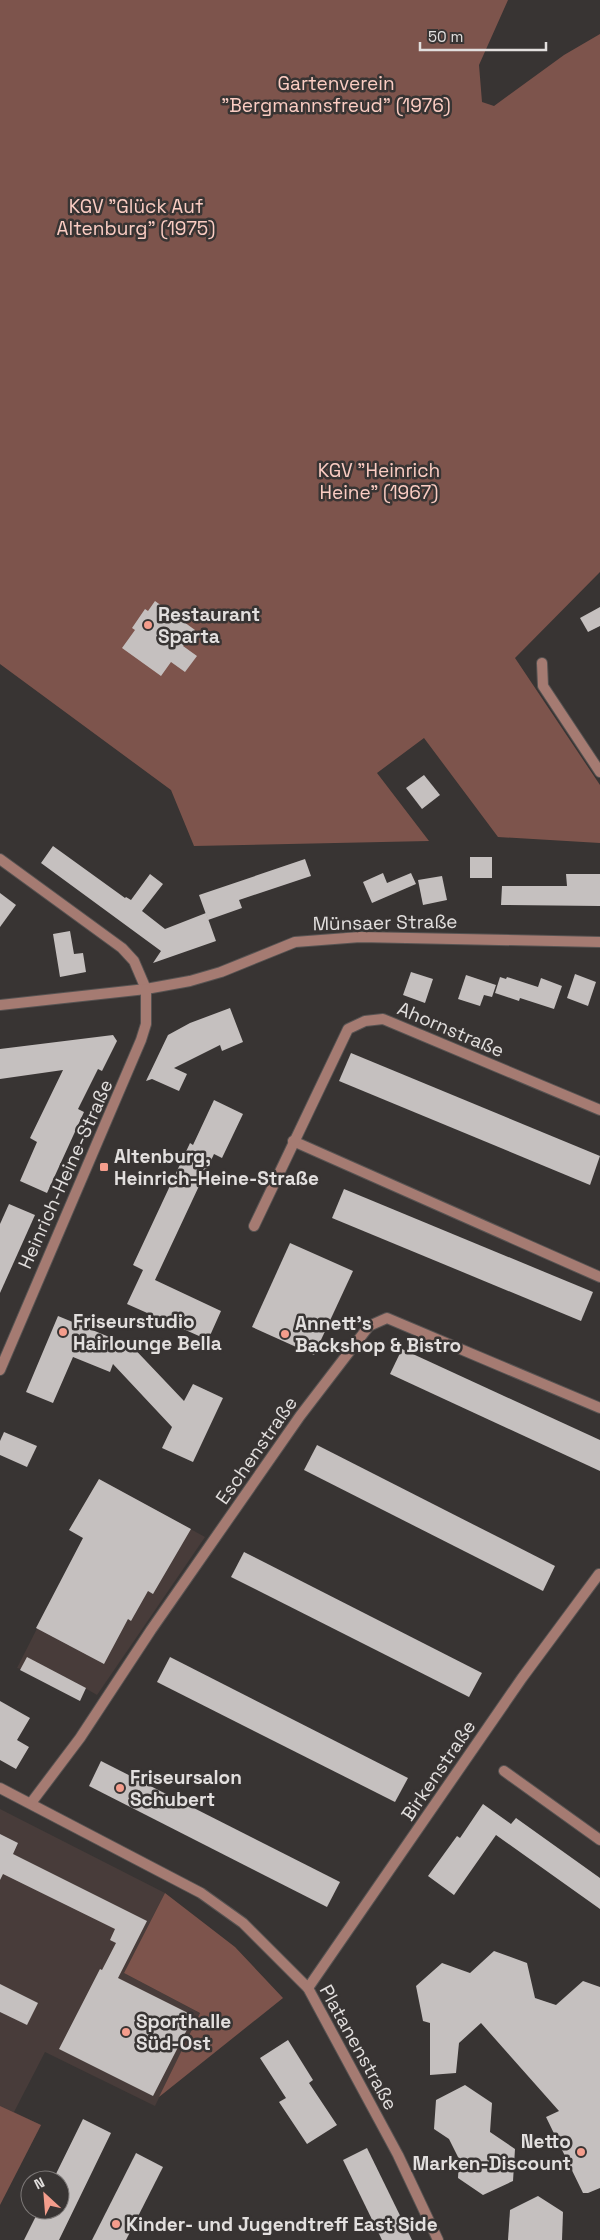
<svg xmlns="http://www.w3.org/2000/svg" width="600" height="2240" viewBox="0 0 600 2240" font-family="'Space Grotesk',sans-serif">
<style>
.built{fill:#483c3a}
.green{fill:#7d544c}
.building{fill:#c5c0bf}
.lines{fill:none;stroke-linecap:round;stroke-linejoin:round}
.minor-casing{stroke:#575352;stroke-width:12}
.tertiary-casing{stroke:#575352;stroke-width:12}
.minor{stroke:#a57b72;stroke-width:10}
.tertiary{stroke:#a57b72;stroke-width:10}
.poi-dot{fill:#f49d8c;stroke:#383433;stroke-width:2}
.labels{text-anchor:middle;stroke-width:5;stroke-linejoin:round;paint-order:stroke}
.park-label{font-size:19px;fill:#fbcdc3;stroke:#383433}
.poi-label{font-size:19px;font-weight:bold;fill:#e2dfde;stroke:#383433;text-anchor:start}
.street-label{font-size:19px;fill:#e2dfde;stroke:#383433}
</style>
<rect width="100%" height="100%" fill="#383433"/>
<g class="built">
<polygon points="99,1479 205,1537 97,1695 73,1681 17,1668 83,1538 69,1530"/>
<polygon points="0,1809 165,1893 124,1973 200,2013 155,2106 45,2052 14,2112 41,2125 0,2204"/>
</g>
<g class="green">
<polygon points="0,0 508,0 479,65 482,102 494,106 564,55 600,34 600,572 515,658 600,785 600,843 498,837 424,738 377,773 429,841 194,846 171,790 0,664"/>
<polygon points="165,1893 235,1947 283,1998 159,2097 200,2013 124,1973"/>
<polygon points="0,2106 41,2125 0,2205"/>
</g>
<g class="building">
<polygon points="155,601 195,630 183,646 197,656 185,672 171,662 161,676 122,648 135,630 132,628 145,609 148,611"/>
<polygon points="600,607 600,626 588,632 580,618"/>
<polygon points="424,775 440,795 422,809 406,788"/>
<polygon points="53,846 125,898 126,897 131,900 150,874 163,884 142,911 165,929 206,913 216,941 153,963 161,951 41,863"/>
<rect x="470" y="857" width="22" height="21"/>
<polygon points="305,859 311,876 239,900 242,908 208,920 199,895"/>
<polygon points="383,873 387,883 411,873 416,884 372,903 363,882"/>
<polygon points="566,874 600,874 600,906 501,905 502,886 567,886"/>
<polygon points="442,876 447,900 423,905 418,880"/>
<polygon points="0,893 16,905 0,927"/>
<polygon points="70,931 74,954 83,953 86,972 60,977 53,934"/>
<polygon points="411,972 433,979 425,1003 403,995"/>
<polygon points="575,974 596,982 588,1006 567,998"/>
<polygon points="466,975 496,985 492,997 484,995 480,1006 458,999"/>
<polygon points="500,977 506,979 507,977 538,987 541,978 562,986 554,1009 520,998 519,1001 495,993"/>
<polygon points="230,1008 243,1042 222,1051 220,1045 174,1068 187,1074 179,1091 152,1079 146,1081 168,1035 190,1023"/>
<polygon points="113,1035 117,1041 102,1071 98,1069 78,1109 84,1112 47,1193 20,1181 37,1142 30,1138 63,1070 0,1079 0,1049"/>
<polygon points="351,1053 600,1156 590,1185 339,1081"/>
<polygon points="214,1100 243,1114 222,1158 214,1154 155,1280 221,1311 208,1340 127,1304 143,1270 133,1265 190,1143 193,1145"/>
<polygon points="344,1189 593,1292 581,1321 332,1218"/>
<polygon points="9,1204 35,1215 0,1293 0,1224"/>
<polygon points="290,1243 353,1271 314,1355 252,1327"/>
<polygon points="58,1316 124,1343 126,1340 184,1401 193,1384 223,1398 193,1462 162,1448 172,1427 113,1364 110,1372 73,1357 53,1403 26,1392"/>
<polygon points="402,1349 600,1440 600,1471 390,1374"/>
<polygon points="4,1432 37,1446 27,1467 0,1455 0,1441"/>
<polygon points="317,1445 555,1566 543,1591 304,1470"/>
<polygon points="99,1479 191,1529 153,1594 148,1591 131,1621 128,1619 104,1664 36,1628 83,1538 69,1530"/>
<polygon points="244,1552 482,1673 469,1697 231,1577"/>
<polygon points="27,1657 86,1688 80,1701 20,1670"/>
<polygon points="170,1657 408,1778 395,1802 157,1682"/>
<polygon points="0,1701 30,1718 17,1740 29,1747 16,1769 0,1760"/>
<polygon points="101,1761 340,1882 327,1907 89,1786"/>
<polygon points="483,1804 511,1824 516,1818 600,1878 600,1909 496,1835 454,1895 428,1876 457,1836 460,1838"/>
<polygon points="0,1834 18,1843 13,1854 147,1921 118,1978 194,2016 153,2096 59,2049 100,1969 102,1970 116,1943 110,1940 115,1929 3,1874 0,1880"/>
<polygon points="494,1951 527,1963 535,1998 556,2005 583,1981 600,1987 600,2188 588,2193 583,2193 546,2117 559,2111 481,2023 459,2043 456,2073 430,2075 430,2023 423,2021 416,1986 442,1963 470,1973"/>
<polygon points="0,1984 38,2003 27,2025 0,2012"/>
<polygon points="288,2040 313,2080 309,2083 337,2125 307,2144 279,2102 286,2098 260,2058"/>
<polygon points="465,2085 492,2103 490,2132 515,2149 513,2181 483,2195 458,2178 459,2159 449,2139 434,2129 436,2100"/>
<polygon points="83,2119 111,2133 59,2240 24,2240 39,2210 60,2210 60,2180 53,2180"/>
<polygon points="367,2148 412,2240 382,2240 343,2160"/>
<polygon points="136,2153 163,2167 126,2240 92,2240"/>
<polygon points="538,2196 563,2212 562,2240 508,2240 510,2210"/>
</g>
<g class="lines">
<g class="minor-casing">
<g id="minor">
<polyline points="542,663 543,686 600,772"/>
<polyline points="0,859 122,948 134,961 146,989"/>
<polyline points="293,1141 600,1277"/>
<polyline points="254,1226 348,1029 365,1021 383,1019 600,1110"/>
<polyline points="504,1771 600,1840"/>
<polyline points="0,1788 201,1893 243,1923 308,1988 398,2155 438,2240"/>
<polyline points="31,1803 80,1738 151,1630 300,1416 369,1326 387,1318 600,1408"/>
<polyline points="308,1988 522,1678 599,1574"/>
</g>
</g>
<g class="tertiary-casing">
<g id="tertiary">
<polyline points="0,1005 146,989 190,981 221,972 295,942 360,937 600,942"/>
<polyline points="0,1370 141,1040 146,1024 146,989"/>
</g>
</g>
<use href="#minor" class="minor"/>
<use href="#tertiary" class="tertiary"/>
</g>
<g class="poi-dot">
<circle cx="148" cy="625" r="5"/>
<rect x="99" y="1162" width="10" height="10" rx="2.5"/>
<circle cx="63" cy="1332" r="5"/>
<circle cx="285" cy="1334" r="5"/>
<circle cx="120" cy="1788" r="5"/>
<circle cx="126" cy="2032" r="5"/>
<circle cx="581" cy="2152" r="5"/>
<circle cx="116" cy="2224" r="5"/>
</g>
<g class="labels">
<g class="park-label">
<text x="336" y="90">Gartenverein<tspan x="336" dy="22">"Bergmannsfreud" (1976)</tspan></text>
<text x="136" y="213">KGV "Glück Auf<tspan x="136" dy="22">Altenburg" (1975)</tspan></text>
<text x="379" y="477">KGV "Heinrich<tspan x="379" dy="22">Heine" (1967)</tspan></text>
</g>
<g class="poi-label">
<text x="158" y="621">Restaurant<tspan x="158" dy="22">Sparta</tspan></text>
<text x="114" y="1163">Altenburg,<tspan x="114" dy="22">Heinrich-Heine-Straße</tspan></text>
<text x="73" y="1328">Friseurstudio<tspan x="73" dy="22">Hairlounge Bella</tspan></text>
<text x="295" y="1330">Annett's<tspan x="295" dy="22">Backshop &amp; Bistro</tspan></text>
<text x="130" y="1784">Friseursalon<tspan x="130" dy="22">Schubert</tspan></text>
<text x="136" y="2028">Sporthalle<tspan x="136" dy="22">Süd-Ost</tspan></text>
<text x="571" y="2148" text-anchor="end">Netto<tspan x="571" dy="22">Marken-Discount</tspan></text>
<text x="126" y="2231">Kinder- und Jugendtreff East Side</text>
</g>
<g class="street-label">
<text transform="translate(385 922) rotate(-1)" y="7">Münsaer Straße</text>
<text transform="translate(451 1029) rotate(23)" y="7">Ahornstraße</text>
<text transform="translate(65 1174) rotate(-66)" y="7">Heinrich-Heine-Straße</text>
<text transform="translate(256 1450) rotate(-55)" y="7">Eschenstraße</text>
<text transform="translate(438 1770) rotate(-56)" y="7">Birkenstraße</text>
<text transform="translate(359 2047) rotate(61)" y="7">Platanenstraße</text>
</g>
</g>
<g transform="translate(45 2195) rotate(334)"><circle r="24" fill="#383433" stroke="#7c7877"/>
<path d="M0-4L9 19L0 12L-9 19Z" fill="#f49d8c"/>
<text y="-8" font-size="14" font-weight="bold" text-anchor="middle" fill="#e2dfde">N</text>
</g>
<path d="M420 42v8h126v-8" fill="none" stroke="#e2dfde" stroke-width="2.5"/>
<text x="428" y="42" font-size="15" fill="#e2dfde" stroke="#383433" stroke-width="4" paint-order="stroke">50 m</text>
</svg>
